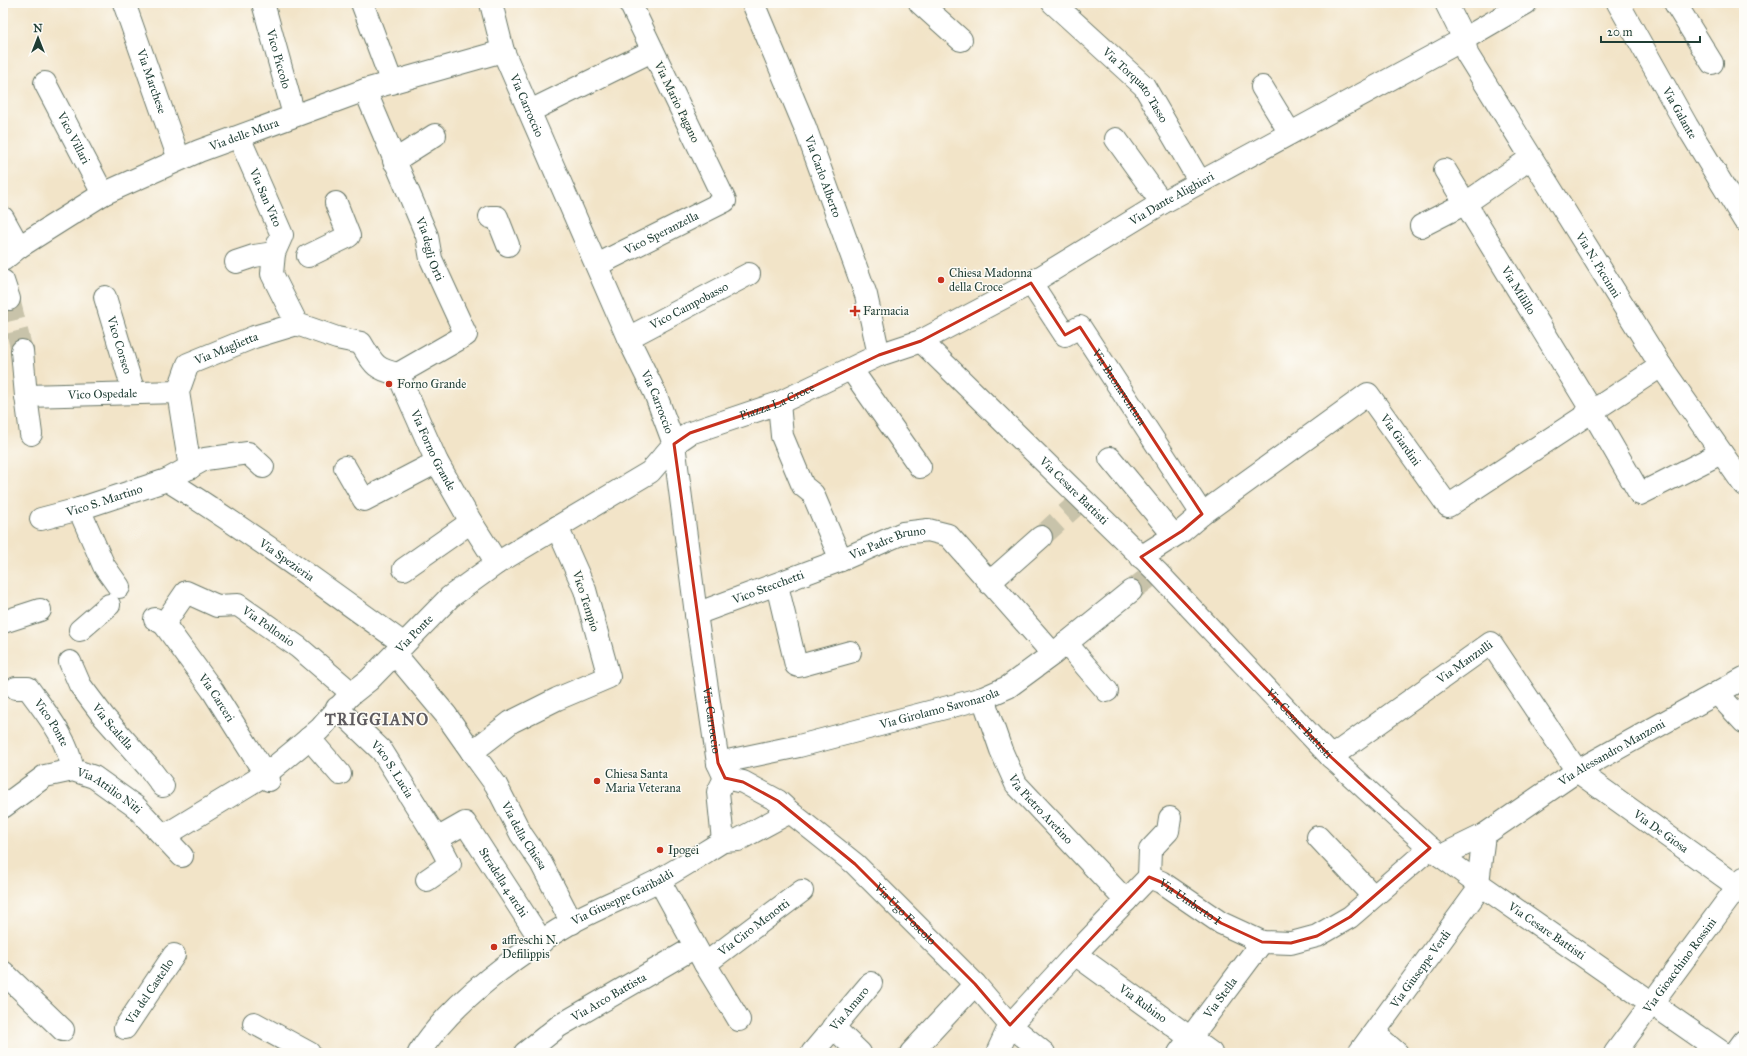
<svg xmlns="http://www.w3.org/2000/svg" width="1747" height="1056" viewBox="0 0 1747 1056" font-family="'IM FELL Great Primer',serif">
<style>
.lines{fill:none;stroke-linecap:round;stroke-linejoin:round}
.street-tunnel{stroke:#c8c3aa;stroke-width:22;stroke-dasharray:22 11;stroke-linecap:butt}
.street-casing{stroke:#697768;stroke-width:24}
.street{stroke:#fff;stroke-width:22}
.marked{fill:none;stroke:#c8321e;stroke-width:3;stroke-linejoin:round}
.poi-dot{fill:#c8321e;stroke:#fdfcf7;stroke-width:1.5}
.labels{text-anchor:middle;stroke-width:3;stroke-linejoin:round;paint-order:stroke}
.street-label{font-size:12px;fill:#1f3d34;stroke:#fdfcf7}
.poi-label{font-size:12px;fill:#1f3d34;stroke:#fdfcf7;text-anchor:start}
.district-label{font-size:16px;font-weight:bold;letter-spacing:1px;fill:#5e5b5f;stroke:#fdfcf7}
</style>
<rect width="100%" height="100%" fill="#fdfcf7"/>
<filter id="ink" filterUnits="userSpaceOnUse"><feTurbulence type="fractalNoise" baseFrequency=".025" numOctaves="2"/><feDisplacementMap in="SourceGraphic" scale="8" xChannelSelector="R" yChannelSelector="G"/><feConvolveMatrix kernelMatrix="1 2 1 2 8 2 1 2 1" color-interpolation-filters="sRGB"/></filter>
<filter id="wash" filterUnits="userSpaceOnUse"><feTurbulence type="fractalNoise" baseFrequency=".012" numOctaves="4" result="noise"/><feDisplacementMap in="SourceGraphic" scale="16" xChannelSelector="R" yChannelSelector="G"/><feGaussianBlur stdDeviation="0.9" result="paint"/><feColorMatrix in="noise" values="0 0 0 0 0 0 0 0 0 0 0 0 0 0 0 0 0 1.4 0 .05"/><feComposite in="paint" operator="in"/></filter>
<g filter="url(#wash)">
<rect width="100%" height="100%" fill="#f2e4c8"/>
</g>
<g filter="url(#ink)">
<g class="lines">
<g class="street-tunnel">
<polyline points="9,299 22,351"/>
<polyline points="1041,537 1076,505"/>
<polyline points="1131,591 1148,578"/>
</g>
<g class="street-casing">
<g id="street">
<path id="s1" d="M124,3L179,159"/>
<path id="s2" d="M263,3L294,115"/>
<polyline points="362,3 392,83"/>
<path id="s3" d="M491,3L503,51L628,338L655,393L674,444L696,614L718,763L725,778"/>
<path id="s4" d="M753,3L805,127L866,295L879,355"/>
<polyline points="920,3 961,40"/>
<path id="s5" d="M1053,3L1144,86L1200,182"/>
<polyline points="1446,3 1464,39 1526,3"/>
<path id="s6" d="M1618,3L1687,126L1744,220"/>
<polyline points="1675,3 1712,63"/>
<path id="s7" d="M45,83L103,194"/>
<polyline points="1262,87 1290,133"/>
<path id="s8" d="M365,90L427,236L431,259L466,335L398,374"/>
<polyline points="530,111 652,51"/>
<path id="s9" d="M239,137L282,235L274,253L272,274L297,324"/>
<polyline points="1116,139 1162,203"/>
<polyline points="394,161 435,135"/>
<path id="s10" d="M1445,170L1592,411L1640,494L1721,453"/>
<polyline points="490,217 497,217 508,245"/>
<polyline points="3,218 19,247"/>
<polyline points="1421,226 1466,203 1531,158"/>
<polyline points="308,256 349,236 336,203"/>
<path id="s11" d="M3,260L19,247L103,194L199,151L365,90L503,51"/>
<polyline points="236,262 254,256 274,253"/>
<path id="s12" d="M597,265L725,201L630,3"/>
<polyline points="3,281 9,299"/>
<path id="s13" d="M1031,283L1065,335L1080,327L1202,514"/>
<path id="s14" d="M105,297L134,393"/>
<path d="M297,324L337,338L361,343C373,363 374,369 398,374"/>
<path id="s15" d="M628,338L749,274"/>
<path id="s16" d="M921,341L1157,572L1331,757L1430,848L1478,883L1723,1053"/>
<polyline points="22,351 26,396"/>
<polyline points="851,369 920,467"/>
<path id="s17" d="M398,374L437,462L471,522L497,563"/>
<path id="s18" d="M779,403L782,436L803,486L813,494L841,560L903,533L928,530L948,535L1053,654"/>
<path id="s19" d="M31,434L26,396L178,392"/>
<polyline points="1110,458 1171,532"/>
<polyline points="345,467 364,500 437,462"/>
<path id="s20" d="M190,468L178,392L188,364L254,337L297,324"/>
<path id="s21" d="M167,480C249,531 326,588 404,644"/>
<polyline points="79,509 104,566 119,587"/>
<path id="s22" d="M41,519L79,509L167,480L205,459L248,453L263,467"/>
<path id="s23" d="M1141,557L1182,531L1202,514L1368,394L1448,506L1661,366"/>
<polyline points="404,569 471,522"/>
<polyline points="989,583 1041,537"/>
<polyline points="777,585 796,665 799,666 850,652"/>
<path id="s24" d="M696,614L841,560"/>
<path id="s25" d="M155,619L164,624L213,691L269,780"/>
<polyline points="3,622 40,610"/>
<path id="s26" d="M164,624L186,592L217,606L238,605L298,647L347,689L350,695"/>
<polyline points="80,630 109,605"/>
<polyline points="1066,643 1107,691"/>
<polyline points="395,654 446,715 472,752 511,722 557,699 609,677 585,590 557,527"/>
<path id="s27" d="M70,662L80,685L104,717L150,769L163,786"/>
<path id="s28" d="M16,688H28C48,716 66,736 73,770"/>
<polyline points="1717,693 1744,722"/>
<path id="s29" d="M983,698L1001,750L1016,784L1126,901"/>
<path id="s30" d="M337,708L382,751L437,839L465,823L542,942"/>
<polyline points="309,738 340,774"/>
<path id="s31" d="M472,752L496,785L521,834L541,863L572,923"/>
<path id="s32" d="M1331,757L1491,643L1577,771L1744,891"/>
<path id="s33" d="M718,763L799,746L983,698L1008,687L1053,654L1131,591"/>
<polygon points="725,778 743,782 778,801 790,812 738,840 723,841 718,792"/>
<path id="s34" d="M3,807L45,776L73,770L94,777L136,807L182,856"/>
<path id="s35" d="M790,812L855,864L975,984L1010,1025L1044,1053"/>
<path id="s36" d="M164,836L266,774L300,746L320,729L350,695L369,680L450,597L497,563L650,472L674,444L690,433L779,403L879,355L921,341L1031,283L1162,203L1464,39L1467,54L1661,366L1744,485"/>
<polyline points="1318,837 1373,896"/>
<path id="s37" d="M1441,856L1484,835L1577,771L1744,678"/>
<polyline points="1149,877 1150,850 1168,831 1170,818"/>
<polyline points="427,880 450,864 437,839"/>
<polyline points="659,880 705,964 739,1020"/>
<polyline points="1478,883 1484,835"/>
<path id="s38" d="M1075,954L1211,1053"/>
<path id="s39" d="M705,964L802,891"/>
<polyline points="3,972 63,1030"/>
<polyline points="254,1023 309,1053"/>
<polyline points="833,1027 860,1053"/>
<path id="s40" d="M125,1028L174,955"/>
<polyline points="1374,1033 1397,1053"/>
<path id="s41" d="M419,1053C451,1002 521,951 574,921C602,906 631,895 659,880C681,868 702,854 723,841"/>
<path id="s42" d="M525,1053L559,1026L695,947"/>
<path id="s43" d="M812,1053L871,983"/>
<polyline points="911,1053 975,984"/>
<path id="s44" d="M997,1053L1010,1025L1075,954L1149,877L1161,882L1221,923L1262,942L1291,943L1317,936L1350,917L1430,848"/>
<path id="s45" d="M1179,1053L1262,942"/>
<path id="s46" d="M1359,1053L1481,886"/>
<path id="s47" d="M1615,1053L1744,878"/>
<polyline points="1735,1053 1744,1041"/>
</g>
</g>
<use href="#street" class="street"/>
</g>
</g>
<path class="marked" d="M1031,283L1065,335L1080,327L1202,514L1182,531L1141,557L1331,757L1430,848L1350,917L1317,936L1291,943L1262,942L1221,923L1161,882L1149,877L1010,1025L975,984L855,864L778,801L743,782L725,778L718,763L674,444L690,433L779,403L879,355L921,341Z"/>
<g class="poi-dot">
<circle cx="941" cy="280" r="4"/>
<path d="M853 305h4v4h4v4h-4v4h-4v-4h-4v-4h4z"/>
<circle cx="389" cy="384" r="4"/>
<circle cx="597" cy="781" r="4"/>
<circle cx="660" cy="850" r="4"/>
<circle cx="494" cy="947" r="4"/>
</g>
<g class="labels">
<g class="street-label">
<text dy="4" stroke="none"><textPath href="#s2" startOffset="58">Vico Piccolo</textPath></text>
<text dy="4" stroke="none"><textPath href="#s1" startOffset="83">Via Marchese</textPath></text>
<text dy="4" stroke="none"><textPath href="#s5" startOffset="117">Via Torquato Tasso</textPath></text>
<text transform="translate(677 102) rotate(64)" y="4">Via Mario Pagano</text>
<text dy="4" stroke="none"><textPath href="#s3" startOffset="109">Via Carroccio</textPath></text>
<text dy="4" stroke="none"><textPath href="#s6" startOffset="126">Via Galante</textPath></text>
<text dy="4" stroke="none"><textPath href="#s11" startOffset="273">Via delle Mura</textPath></text>
<text dy="4" stroke="none"><textPath href="#s7" startOffset="62">Vico Villari</textPath></text>
<text dy="4" stroke="none"><textPath href="#s4" startOffset="187">Via Carlo Alberto</textPath></text>
<text dy="4" stroke="none"><textPath href="#s9" startOffset="66">Via San Vito</textPath></text>
<text dy="4" stroke="none"><textPath href="#s36" startOffset="1205">Via Dante Alighieri</textPath></text>
<text dy="4" stroke="none"><textPath href="#s12" startOffset="72">Vico Speranzella</textPath></text>
<text dy="4" stroke="none"><textPath href="#s8" startOffset="172">Via degli Orti</textPath></text>
<text dy="4" stroke="none"><textPath href="#s36" startOffset="1802">Via N. Piccinni</textPath></text>
<text dy="4" stroke="none"><textPath href="#s10" startOffset="141">Via Milillo</textPath></text>
<text dy="4" stroke="none"><textPath href="#s15" startOffset="69">Vico Campobasso</textPath></text>
<text dy="4" stroke="none"><textPath href="#s14" startOffset="50">Vico Corseo</textPath></text>
<text dy="4" stroke="none"><textPath href="#s20" startOffset="148">Via Maglietta</textPath></text>
<text dy="4" stroke="none"><textPath href="#s13" startOffset="151">Via Buonaventura</textPath></text>
<text dy="4" stroke="none"><textPath href="#s19" startOffset="115">Vico Ospedale</textPath></text>
<text dy="4" stroke="none"><textPath href="#s36" startOffset="760">Piazza La Croce</textPath></text>
<text dy="4" stroke="none"><textPath href="#s3" startOffset="433">Via Carroccio</textPath></text>
<text dy="4" stroke="none"><textPath href="#s23" startOffset="336">Via Giardini</textPath></text>
<text dy="4" stroke="none"><textPath href="#s17" startOffset="84">Via Forno Grande</textPath></text>
<text dy="4" stroke="none"><textPath href="#s16" startOffset="214">Via Cesare Battisti</textPath></text>
<text dy="4" stroke="none"><textPath href="#s22" startOffset="66">Vico S. Martino</textPath></text>
<text dy="4" stroke="none"><textPath href="#s18" startOffset="222">Via Padre Bruno</textPath></text>
<text dy="4" stroke="none"><textPath href="#s21" startOffset="144">Via Spezieria</textPath></text>
<text dy="4" stroke="none"><textPath href="#s24" startOffset="77">Vico Stecchetti</textPath></text>
<text transform="translate(586 601) rotate(72)" y="4">Vico Tempio</text>
<text dy="4" stroke="none"><textPath href="#s26" startOffset="131">Via Pollonio</textPath></text>
<text dy="4" stroke="none"><textPath href="#s36" startOffset="324">Via Ponte</textPath></text>
<text dy="4" stroke="none"><textPath href="#s32" startOffset="164">Via Manzulli</textPath></text>
<text dy="4" stroke="none"><textPath href="#s25" startOffset="101">Via Carceri</textPath></text>
<text dy="4" stroke="none"><textPath href="#s33" startOffset="228">Via Girolamo Savonarola</textPath></text>
<text dy="4" stroke="none"><textPath href="#s3" startOffset="757">Via Carroccio</textPath></text>
<text dy="4" stroke="none"><textPath href="#s28" startOffset="54">Vico Ponte</textPath></text>
<text dy="4" stroke="none"><textPath href="#s16" startOffset="538">Via Cesare Battisti</textPath></text>
<text dy="4" stroke="none"><textPath href="#s27" startOffset="78">Via Scalella</textPath></text>
<text dy="4" stroke="none"><textPath href="#s37" startOffset="200">Via Alessandro Manzoni</textPath></text>
<text dy="4" stroke="none"><textPath href="#s30" startOffset="83">Vico S. Lucia</textPath></text>
<text dy="4" stroke="none"><textPath href="#s34" startOffset="123">Via Attilio Niti</textPath></text>
<text dy="4" stroke="none"><textPath href="#s29" startOffset="127">Via Pietro Aretino</textPath></text>
<text dy="4" stroke="none"><textPath href="#s32" startOffset="454">Via De Giosa</textPath></text>
<text dy="4" stroke="none"><textPath href="#s31" startOffset="99">Via della Chiesa</textPath></text>
<text dy="4" stroke="none"><textPath href="#s30" startOffset="269">Stradella 4 archi</textPath></text>
<text dy="4" stroke="none"><textPath href="#s41" startOffset="259">Via Giuseppe Garibaldi</textPath></text>
<text dy="4" stroke="none"><textPath href="#s44" startOffset="282">Via Umberto I</textPath></text>
<text dy="4" stroke="none"><textPath href="#s35" startOffset="154">Via Ugo Foscolo</textPath></text>
<text dy="4" stroke="none"><textPath href="#s39" startOffset="61">Via Ciro Menotti</textPath></text>
<text dy="4" stroke="none"><textPath href="#s16" startOffset="862">Via Cesare Battisti</textPath></text>
<text dy="4" stroke="none"><textPath href="#s47" startOffset="109">Via Gioacchino Rossini</textPath></text>
<text dy="4" stroke="none"><textPath href="#s46" startOffset="104">Via Giuseppe Verdi</textPath></text>
<text dy="4" stroke="none"><textPath href="#s40" startOffset="44">Via del Castello</textPath></text>
<text dy="4" stroke="none"><textPath href="#s42" startOffset="101">Via Arco Battista</textPath></text>
<text dy="4" stroke="none"><textPath href="#s45" startOffset="69">Via Stella</textPath></text>
<text dy="4" stroke="none"><textPath href="#s38" startOffset="84">Via Rubino</textPath></text>
<text dy="4" stroke="none"><textPath href="#s43" startOffset="58">Via Amaro</textPath></text>
</g>
<g class="poi-label">
<text x="949" y="277">Chiesa Madonna<tspan x="949" dy="14">della Croce</tspan></text>
<text x="863" y="315">Farmacia</text>
<text x="397" y="388">Forno Grande</text>
<text x="605" y="778">Chiesa Santa<tspan x="605" dy="14">Maria Veterana</tspan></text>
<text x="668" y="854">Ipogei</text>
<text x="502" y="944">affreschi N.<tspan x="502" dy="14">Defilippis</tspan></text>
</g>
<g class="district-label">
<text x="377" y="725">TRIGGIANO</text>
</g>
</g>
<rect width="1747" height="1056" fill="none" stroke="#fdfcf7" stroke-width="16"/>
<g transform="translate(38 38)" stroke="#fdfcf7" stroke-width="3" paint-order="stroke">
<path d="M0-3L7 15L0 10L-7 15Z" fill="#1f3d34"/>
<text y="-6" font-size="11" font-weight="bold" text-anchor="middle" fill="#1f3d34">N</text>
</g>
<path d="M1601 36v6h99v-6" fill="none" stroke="#1f3d34" stroke-width="2"/>
<text x="1607" y="36" font-size="12" fill="#1f3d34" stroke="#fdfcf7" stroke-width="3" paint-order="stroke">20 m</text>
</svg>
